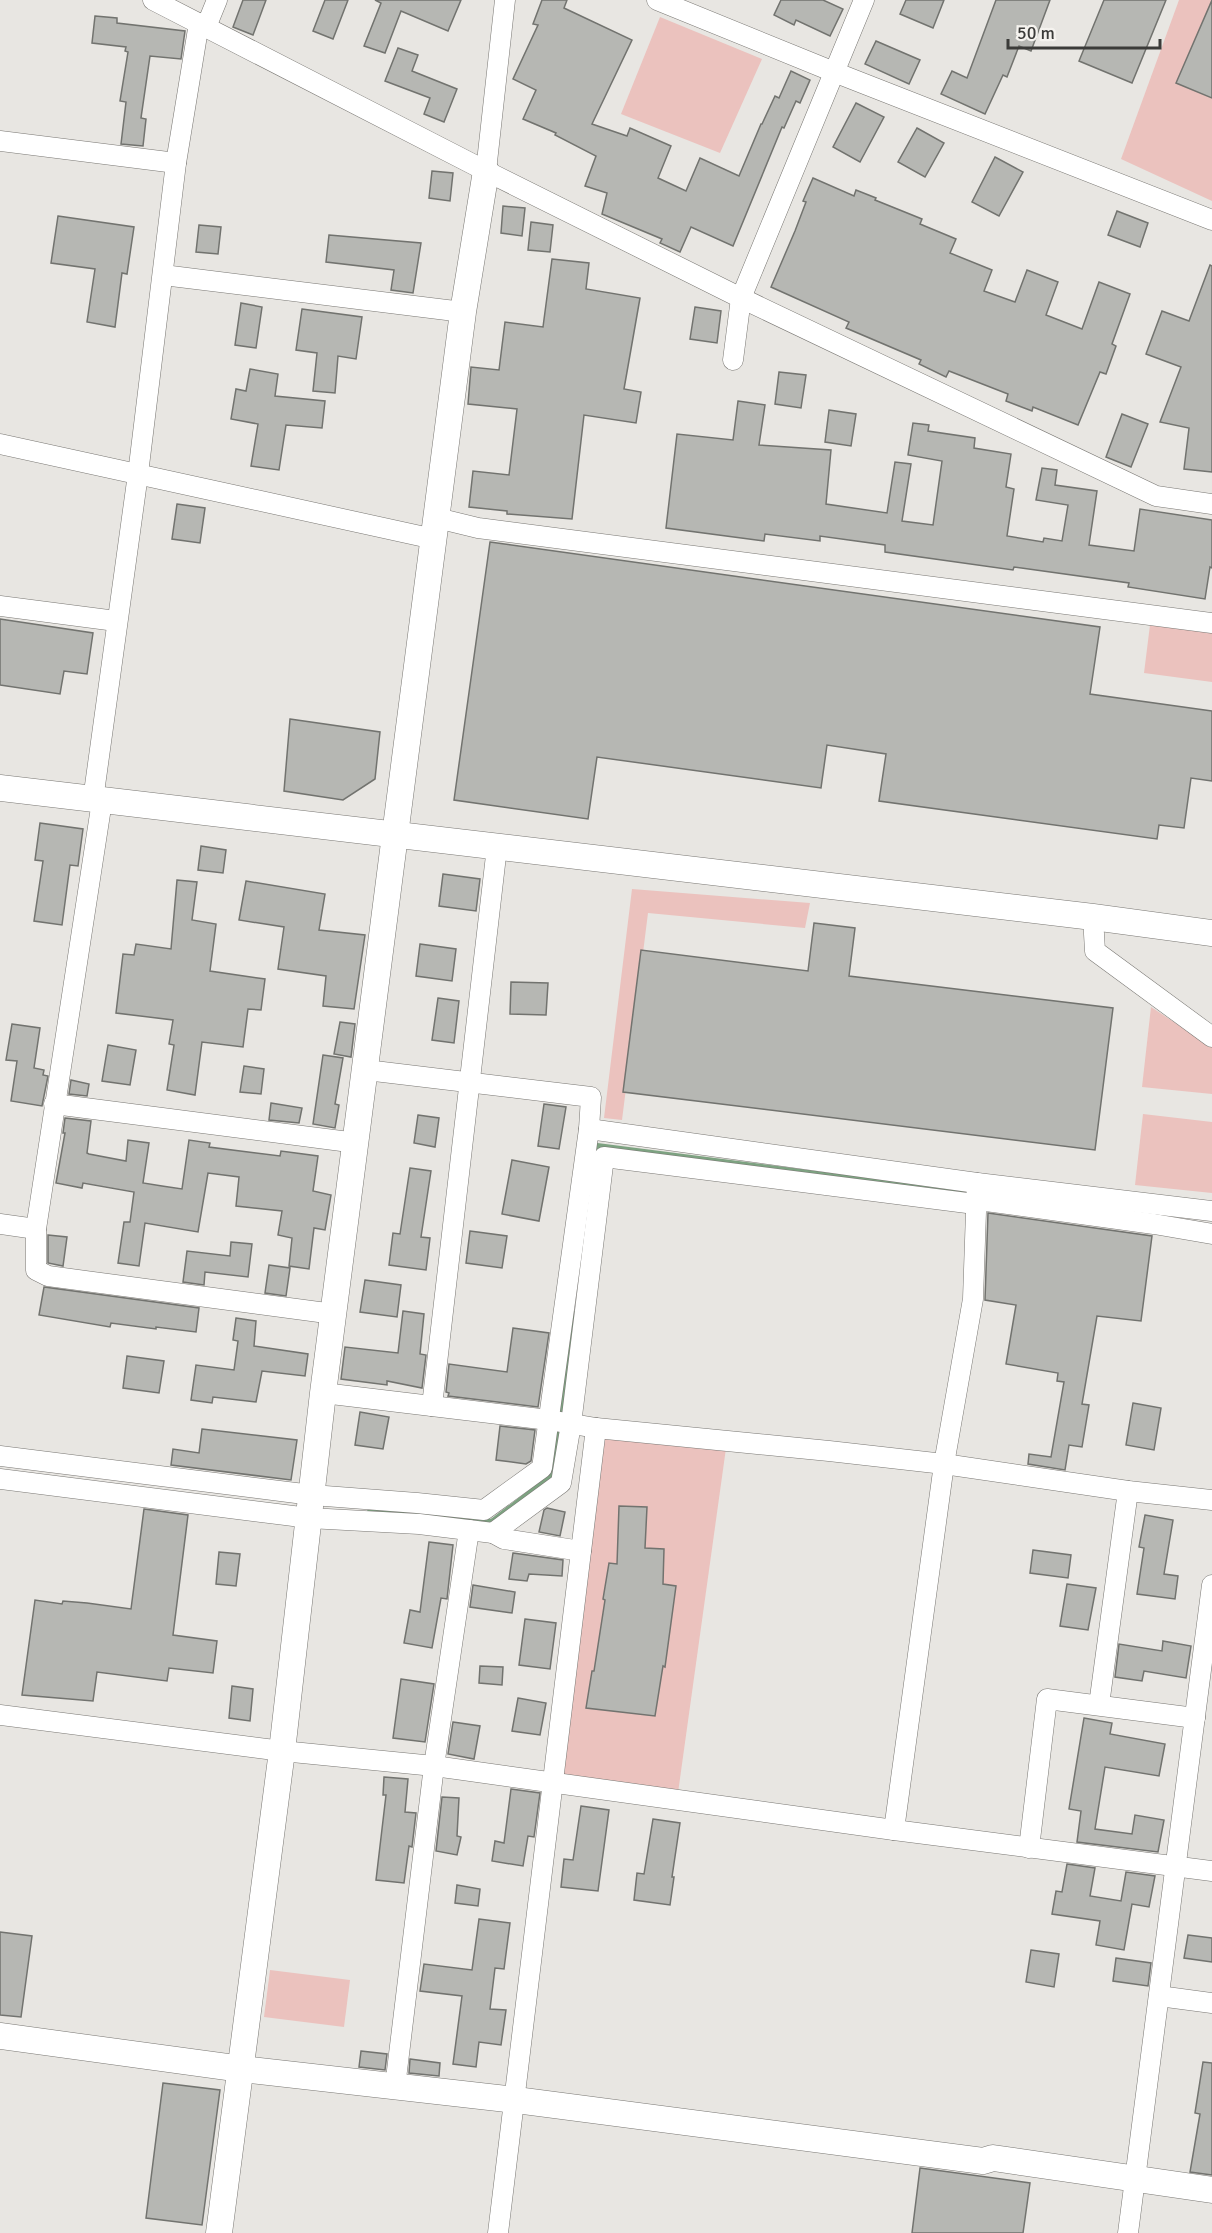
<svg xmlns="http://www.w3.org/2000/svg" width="1212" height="2233" viewBox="0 0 1212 2233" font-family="Signika,sans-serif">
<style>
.green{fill:#ebc2be}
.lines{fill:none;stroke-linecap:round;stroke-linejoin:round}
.stream{stroke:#7da281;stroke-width:6}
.building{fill:#b6b7b3;stroke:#72736f;stroke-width:1.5}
.minor-casing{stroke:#797773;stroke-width:21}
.tertiary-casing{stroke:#797773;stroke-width:27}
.minor{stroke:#fff;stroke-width:20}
.tertiary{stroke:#fff;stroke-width:26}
</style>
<rect width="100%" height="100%" fill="#e8e6e2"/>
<g class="green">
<polygon points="1179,0 1212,0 1212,201 1121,159"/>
<polygon points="660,17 762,59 720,153 621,114"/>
<polygon points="1150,625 1212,633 1212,682 1144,673"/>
<polygon points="632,889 810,903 805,928 648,913 622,1120 604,1118"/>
<polygon points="1151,1007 1212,1047 1212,1094 1142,1087"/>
<polygon points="1143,1114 1212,1122 1212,1193 1135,1185"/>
<polygon points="596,1428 727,1441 677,1800 560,1784"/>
<polygon points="270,1970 350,1980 344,2027 264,2017"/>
</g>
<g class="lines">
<g class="stream">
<polyline points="596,1158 597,1146 973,1194"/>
<polyline points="370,1512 421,1514 492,1522 553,1475 575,1314"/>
</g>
</g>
<g class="building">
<polygon points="243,0 266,0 253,35 233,27"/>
<polygon points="325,0 348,0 333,39 313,31"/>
<polygon points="375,0 461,0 448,31 401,11 385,53 364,46 381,3"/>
<polygon points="542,0 567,0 564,8 632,40 592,124 627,136 630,128 671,146 658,178 686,191 700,158 739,176 761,124 762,124 775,96 779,98 791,71 810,80 800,103 796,101 784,128 782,127 733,246 691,227 680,252 660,243 662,239 602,214 607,193 585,186 596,156 555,135 556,133 523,119 536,90 513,79 538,25 533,24"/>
<polygon points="781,0 823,0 843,9 830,36 796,20 794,25 774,15"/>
<polygon points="906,0 944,0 933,28 900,14"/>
<polygon points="996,0 1050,0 1031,51 1019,46 1007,77 1003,75 985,114 941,94 952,71 967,78"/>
<polygon points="1104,0 1166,0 1132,83 1079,61"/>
<polygon points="1212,0 1212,98 1176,83"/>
<polygon points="95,16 117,18 117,23 185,31 181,59 150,56 141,118 146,119 143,146 121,144 126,102 120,101 128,52 125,51 126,47 92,43"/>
<polygon points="876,41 920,60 909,84 865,64"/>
<polygon points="398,48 418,55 412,71 457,89 444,122 424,114 430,98 385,81"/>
<polygon points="856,103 884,117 860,162 833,147"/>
<polygon points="917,128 944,143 925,177 898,162"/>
<polygon points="995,157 1023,172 999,216 972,202"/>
<polygon points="432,171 453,173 450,201 429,198"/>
<polygon points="813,178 854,196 856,190 876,198 875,200 922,219 920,224 956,239 950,253 992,270 984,291 1015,302 1027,270 1058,282 1046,315 1082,329 1099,282 1130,294 1112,344 1116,346 1106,374 1100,372 1078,425 1033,407 1032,411 1006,401 1008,394 949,371 946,377 919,364 921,360 846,328 849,322 771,287 795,231 806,202 803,201"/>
<polygon points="503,206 525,208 522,236 501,233"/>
<polygon points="1117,211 1148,223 1140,247 1108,235"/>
<polygon points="58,216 134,227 127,274 122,273 115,327 87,322 95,269 51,263"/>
<polygon points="531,222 553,225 550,252 528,250"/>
<polygon points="199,225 221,227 218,254 196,252"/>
<polygon points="329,235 421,243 413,293 391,290 394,270 326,262"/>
<polygon points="552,259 589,263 586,289 640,298 624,389 641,392 636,423 584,415 572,519 507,514 507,511 469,507 473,471 509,475 517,409 468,404 471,367 499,370 505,322 543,327"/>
<polygon points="1210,265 1212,266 1212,472 1184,469 1189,428 1160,422 1181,367 1146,354 1162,311 1189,321"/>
<polygon points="241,303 262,307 256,348 235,345"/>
<polygon points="695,307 721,311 717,343 690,339"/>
<polygon points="302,309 362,317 356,359 338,356 335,393 313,391 317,353 296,350"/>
<polygon points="250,369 278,374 275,396 325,401 322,428 286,425 279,470 251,466 258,424 231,419 236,389 246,391"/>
<polygon points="779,372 806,375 801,408 775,404"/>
<polygon points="738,401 765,405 759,445 831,450 826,504 887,513 895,462 911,464 902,521 933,525 942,461 908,455 913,423 929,425 928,431 975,438 974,448 1011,454 1006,487 1014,489 1007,536 1043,542 1044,538 1062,541 1068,505 1036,500 1042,468 1057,470 1055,485 1097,491 1089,545 1134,551 1140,509 1212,520 1212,568 1210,567 1205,599 1128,587 1129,583 1014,567 1013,570 885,552 885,545 820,536 820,541 765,534 764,541 666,528 677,434 733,440"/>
<polygon points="829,410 856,414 851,446 825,442"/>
<polygon points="1122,414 1148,424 1131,467 1106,457"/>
<polygon points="177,504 205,508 200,543 172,539"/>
<polygon points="490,542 1100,627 1090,694 1212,711 1212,781 1191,778 1184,828 1159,825 1157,839 879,801 886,754 827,745 821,788 597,757 588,819 454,800"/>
<polygon points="0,619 93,633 87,674 64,671 60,694 0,685"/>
<polygon points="290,719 380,732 375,779 343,800 284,791"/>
<polygon points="40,823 83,829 78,866 70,865 62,925 34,921 43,861 35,860"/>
<polygon points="201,846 226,850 223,873 198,870"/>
<polygon points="443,874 480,879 476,911 439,906"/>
<polygon points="177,880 197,882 192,920 216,924 210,971 265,979 261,1010 248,1009 243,1047 202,1042 195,1095 167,1090 174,1045 169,1044 173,1020 116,1013 123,954 134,955 136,944 171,949"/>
<polygon points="246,881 325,894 319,930 365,935 354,1009 323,1006 326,976 278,969 284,927 239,920"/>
<polygon points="814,923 855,928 849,976 1113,1008 1095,1150 623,1092 641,950 808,971"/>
<polygon points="420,944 456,949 452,981 416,976"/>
<polygon points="511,982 548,983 546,1015 510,1014"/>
<polygon points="438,998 459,1001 454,1043 432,1040"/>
<polygon points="340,1022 355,1024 351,1057 334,1054"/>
<polygon points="12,1024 40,1028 34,1068 44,1070 43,1075 48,1076 42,1106 11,1101 17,1061 6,1060"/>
<polygon points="108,1045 136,1050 130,1085 102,1081"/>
<polygon points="323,1055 343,1058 335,1104 339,1105 335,1128 313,1124"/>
<polygon points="244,1066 264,1069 261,1094 240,1092"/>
<polygon points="71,1080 89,1084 87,1096 69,1094"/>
<polygon points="271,1103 302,1108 299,1123 269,1120"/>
<polygon points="544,1104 566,1107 559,1149 538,1146"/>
<polygon points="418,1115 439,1118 435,1147 414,1143"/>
<polygon points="65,1118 91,1121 87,1153 89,1154 126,1161 128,1140 149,1143 143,1183 162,1186 182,1189 189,1140 210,1143 209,1147 280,1156 281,1151 318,1156 313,1191 331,1195 325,1230 314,1228 309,1269 289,1266 292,1238 278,1235 282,1211 236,1206 239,1177 208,1173 198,1232 145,1223 139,1266 118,1263 124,1222 130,1222 134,1192 83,1183 82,1188 56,1183 65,1133 63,1133"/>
<polygon points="512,1160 549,1167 539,1221 502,1214"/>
<polygon points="410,1168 431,1171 421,1237 430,1238 426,1270 389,1265 393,1233 400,1234"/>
<polygon points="988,1213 1152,1236 1141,1321 1097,1316 1082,1404 1089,1405 1082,1447 1069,1445 1065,1470 1028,1464 1029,1454 1051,1457 1064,1382 1057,1381 1058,1373 1006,1364 1016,1305 985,1300"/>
<polygon points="470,1231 507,1236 502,1268 466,1263"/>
<polygon points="48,1235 67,1237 63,1266 48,1263"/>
<polygon points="231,1242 252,1244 248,1277 205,1272 204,1285 183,1282 187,1251 230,1256"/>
<polygon points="269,1265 290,1268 286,1296 265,1293"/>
<polygon points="365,1280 401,1285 397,1317 360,1312"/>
<polygon points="44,1287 199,1308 196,1332 156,1327 156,1329 111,1323 110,1327 39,1315"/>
<polygon points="403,1311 424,1314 420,1354 426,1355 422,1388 387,1381 387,1385 341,1379 345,1347 398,1353"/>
<polygon points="236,1318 256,1321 254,1346 308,1354 305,1376 262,1371 256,1402 213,1397 212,1403 191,1400 196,1365 234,1370 238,1341 233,1340"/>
<polygon points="513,1328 549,1333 538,1407 448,1396 449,1393 446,1392 449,1364 507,1372"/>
<polygon points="127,1356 164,1361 159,1393 123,1388"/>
<polygon points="1133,1403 1161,1408 1154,1450 1126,1445"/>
<polygon points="360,1412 389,1417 383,1449 355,1445"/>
<polygon points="500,1426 535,1430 531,1461 526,1464 496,1460"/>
<polygon points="202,1429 297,1440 291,1480 171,1465 173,1449 199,1453"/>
<polygon points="619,1506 647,1507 645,1548 664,1549 663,1584 676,1586 665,1667 663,1666 655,1716 586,1708 592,1671 594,1671 605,1600 603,1599 609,1563 617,1564"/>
<polygon points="547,1508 565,1512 560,1536 539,1532 544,1510"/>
<polygon points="144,1509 188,1515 173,1635 217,1641 213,1673 169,1668 167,1681 97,1672 93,1701 22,1695 35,1600 62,1604 63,1601 87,1603 131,1609"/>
<polygon points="1145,1515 1173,1520 1164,1574 1178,1576 1175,1599 1137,1594 1144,1548 1139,1547"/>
<polygon points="429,1542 453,1545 447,1599 441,1598 432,1648 404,1643 410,1610 420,1612"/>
<polygon points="1033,1550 1071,1555 1068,1578 1030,1573"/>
<polygon points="219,1552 240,1554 236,1586 216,1584"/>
<polygon points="513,1553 563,1560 562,1576 529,1574 527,1581 509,1579"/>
<polygon points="1067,1584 1096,1588 1088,1630 1060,1626"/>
<polygon points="473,1585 515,1592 512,1613 470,1607"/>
<polygon points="525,1619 556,1623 550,1669 519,1665"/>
<polygon points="1163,1641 1191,1646 1186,1678 1144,1671 1142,1681 1115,1677 1119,1644 1162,1651"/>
<polygon points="480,1666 503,1667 502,1685 479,1683"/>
<polygon points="401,1679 434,1684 425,1742 393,1738"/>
<polygon points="232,1686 253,1689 250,1721 229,1718"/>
<polygon points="518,1698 546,1703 540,1735 512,1731"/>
<polygon points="1084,1718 1112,1723 1110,1734 1165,1744 1159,1776 1105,1767 1095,1829 1132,1834 1135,1815 1164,1820 1158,1852 1077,1842 1081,1811 1069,1809"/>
<polygon points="453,1722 480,1726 474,1759 448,1754"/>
<polygon points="384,1777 408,1779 405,1812 416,1813 412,1847 409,1846 404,1883 376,1880 386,1795 383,1795"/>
<polygon points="511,1789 540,1793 534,1837 528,1836 523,1866 492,1861 495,1841 504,1843"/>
<polygon points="442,1797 459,1798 457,1836 461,1837 457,1855 436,1851"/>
<polygon points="581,1806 609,1810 598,1891 561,1887 564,1859 573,1860"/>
<polygon points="653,1819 680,1823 672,1877 674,1877 670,1905 634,1900 637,1873 644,1874"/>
<polygon points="1067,1864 1095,1868 1090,1896 1121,1901 1126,1872 1155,1876 1149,1907 1132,1904 1124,1950 1096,1945 1100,1921 1052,1914 1056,1891 1062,1892"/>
<polygon points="457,1885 480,1889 478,1906 455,1903"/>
<polygon points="479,1919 510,1923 504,1969 495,1968 490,2009 506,2010 501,2045 479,2042 476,2067 453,2064 462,1996 420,1991 424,1964 472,1970"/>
<polygon points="0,1932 32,1936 21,2017 0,2015"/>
<polygon points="1188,1935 1212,1938 1212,1962 1184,1958"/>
<polygon points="1031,1950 1059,1954 1054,1987 1026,1982"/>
<polygon points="1116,1958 1151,1963 1148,1986 1113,1981"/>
<polygon points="361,2051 387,2054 385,2070 359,2067"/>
<polygon points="410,2059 440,2063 439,2076 409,2073"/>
<polygon points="1203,2062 1212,2063 1212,2175 1190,2172 1200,2114 1195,2113"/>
<polygon points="163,2083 220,2090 202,2225 146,2218"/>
<polygon points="920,2168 1030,2183 1023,2233 912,2233"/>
</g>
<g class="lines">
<g class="minor-casing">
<g id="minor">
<polyline points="153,0 486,171 741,298 1156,496 1212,504"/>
<polyline points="657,0 834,72 1212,220"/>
<polyline points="206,27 217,0"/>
<polyline points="0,141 176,163"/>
<polyline points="486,171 505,0"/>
<polyline points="163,275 463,312"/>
<polyline points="733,360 741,298 864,0"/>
<polyline points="0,444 434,539"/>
<polyline points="437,518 478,528 1212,623"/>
<polyline points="0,606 116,621"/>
<polyline points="93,800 138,474 176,163 199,23"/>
<polyline points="102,801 36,1229 36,1270 48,1276 334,1314"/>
<polyline points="1093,917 1095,951 1212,1037"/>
<polyline points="54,1104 357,1143"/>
<polyline points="589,1129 977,1183 1212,1211"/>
<polyline points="0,1224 36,1229"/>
<polyline points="323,1393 549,1420 596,1428 829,1451 944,1464 1128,1491 1212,1500"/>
<polyline points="432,1406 497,847"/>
<polyline points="0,1456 312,1495 417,1503 484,1510 542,1468 589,1129 591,1097 366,1070"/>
<polyline points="0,1479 309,1518 419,1524 493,1533 561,1483 571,1424 604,1157 975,1204 986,1201 1154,1224 1212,1234"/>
<polyline points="493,1533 504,1539 581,1551"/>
<polyline points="1099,1705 1128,1491"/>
<polyline points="0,1715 282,1751 434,1766 894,1830 1212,1871"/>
<polyline points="894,1830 944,1464 973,1299 977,1183"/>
<polyline points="1029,1848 1047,1699 1195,1718"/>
<polyline points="1159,1996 1212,2003"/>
<polyline points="395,2087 434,1766 469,1530"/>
<polyline points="498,2233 596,1428"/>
<polyline points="1128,2233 1212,1585"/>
</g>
</g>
<g class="tertiary-casing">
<g id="tertiary">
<polyline points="0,788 1093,917 1212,933"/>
<polyline points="0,2036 242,2069 516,2100 983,2161 993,2158 1212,2190"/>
<polyline points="219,2233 282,1751 323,1393 395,835 463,312 486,171"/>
</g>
</g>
<use href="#minor" class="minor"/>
<use href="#tertiary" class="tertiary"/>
</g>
<path d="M1008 39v9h152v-9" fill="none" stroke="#3b3b39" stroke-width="3"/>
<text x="1017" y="39" font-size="18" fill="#3b3b39" stroke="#f5f3ef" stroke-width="4.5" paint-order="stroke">50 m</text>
</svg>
